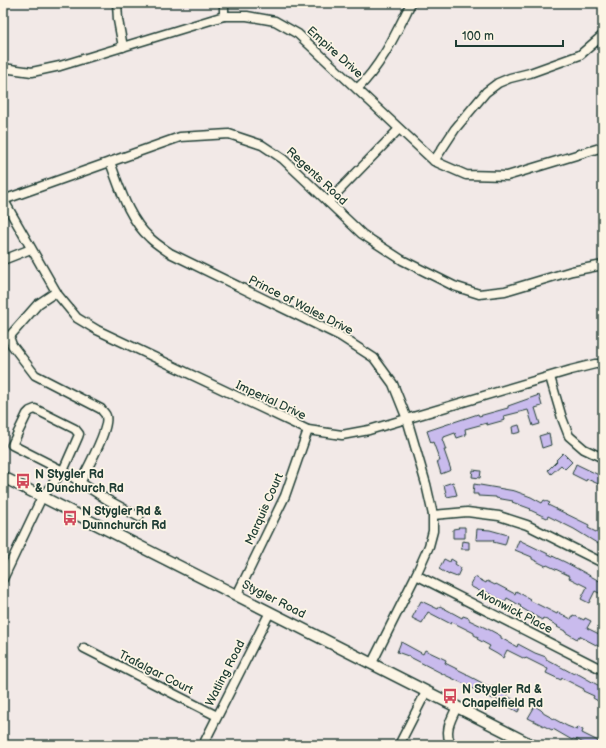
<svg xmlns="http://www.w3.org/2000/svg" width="606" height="748" viewBox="0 0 606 748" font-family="'Balsamiq Sans',sans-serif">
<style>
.building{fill:#c9bbed;stroke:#1f3d34}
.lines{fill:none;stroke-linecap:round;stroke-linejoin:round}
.minor-casing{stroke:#1f3d34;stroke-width:11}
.major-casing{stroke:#1f3d34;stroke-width:13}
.minor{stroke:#fcf5e5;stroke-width:8}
.major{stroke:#fcf5e5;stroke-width:10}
.labels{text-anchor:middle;stroke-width:3.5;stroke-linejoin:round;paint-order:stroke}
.street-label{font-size:12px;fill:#1f3d34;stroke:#fcf5e5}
.poi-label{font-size:12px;font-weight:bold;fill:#1f3d34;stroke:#fcf5e5;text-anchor:start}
</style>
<rect width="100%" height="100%" fill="#f2e9e7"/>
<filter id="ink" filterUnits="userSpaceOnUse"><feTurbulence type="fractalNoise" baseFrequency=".025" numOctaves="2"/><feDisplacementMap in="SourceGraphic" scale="8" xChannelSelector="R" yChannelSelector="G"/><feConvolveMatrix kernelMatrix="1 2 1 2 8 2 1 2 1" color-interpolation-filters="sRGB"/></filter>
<g filter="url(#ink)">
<g class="building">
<polygon points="539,395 542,406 535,408 540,424 533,426 528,410 504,416 505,420 487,425 487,423 465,429 466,435 457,438 455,433 444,437 444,438 442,439 446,450 444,450 451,470 441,474 437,461 440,461 433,442 431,443 427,431 478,414 479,416 508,408 508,406"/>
<polygon points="519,425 521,432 513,434 512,427"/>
<polygon points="549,433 551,445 542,448 539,436"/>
<polygon points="563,453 572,462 565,469 561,465 551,474 548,470 557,461 556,460"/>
<polygon points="576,464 603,477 603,486 587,479 586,481 572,474"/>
<polygon points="473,470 481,471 480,478 472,477"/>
<polygon points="453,482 457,495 447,497 444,485"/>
<polygon points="474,484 515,491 531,497 542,503 544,500 550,503 548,505 589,525 588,528 598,533 603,523 603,538 600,545 574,529 548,516 547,518 530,510 531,509 512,502 513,501 496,498 496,497 478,496 478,494 473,494"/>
<polygon points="458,527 465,527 465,538 453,538 453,529 459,528"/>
<polygon points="477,529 490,530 508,535 505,545 493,542 494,540 476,540"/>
<polygon points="519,540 567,563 603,583 603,590 601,594 595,591 589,603 581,599 587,587 569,578 570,576 547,565 546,566 532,559 532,557 515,550"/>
<polygon points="462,541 469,542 469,549 461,549"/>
<polygon points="444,559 450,562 451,559 456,562 455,564 461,568 457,577 449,574 449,575 439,569"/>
<polygon points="475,577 486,583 487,581 495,585 496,584 515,594 516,591 530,599 529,600 557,614 558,612 571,619 573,615 584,620 585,618 591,621 587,628 603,636 603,641 600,647 579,636 577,639 565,632 565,631 557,627 558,626 543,618 542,620 535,616 520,607 521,606 507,598 505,602 486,592 485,594 470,586"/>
<polygon points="421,601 438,609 440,606 462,618 463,616 469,618 469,620 490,630 501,636 501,638 517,647 518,644 535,653 546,657 546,659 574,674 574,672 580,675 603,688 603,692 598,701 593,698 594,696 583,691 584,689 562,678 561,680 546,673 548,669 526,658 525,659 507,650 503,658 497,654 488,649 490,646 477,639 478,637 474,635 474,633 452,622 451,624 428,612 422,623 412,618"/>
<polygon points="401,642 423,654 425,650 446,660 445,663 467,674 467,675 492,688 493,686 508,694 507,696 522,704 518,712 494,698 493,699 471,688 471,687 447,676 408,656 397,652"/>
<polygon points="535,706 541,710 543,712 543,713 567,726 577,730 578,727 583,730 582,733 598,741 596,745 587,745 578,740 573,739 572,740 553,729 552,730 528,718"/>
</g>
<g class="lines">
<g class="minor-casing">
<g id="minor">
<polyline points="117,3 118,20 123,47"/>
<polyline points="224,3 224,16"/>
<polyline points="3,68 32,72 60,66 224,16 247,16 275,21 298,34 434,161 466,175 507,176 603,147"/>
<path d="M357,89C382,65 396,33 411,3"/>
<polyline points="434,161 455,129 486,92 498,83 510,78 530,73 580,55 603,35"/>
<path d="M110,162C120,188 128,218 150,238C156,244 163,248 170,253L340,336L374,358L393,384L407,419L426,484L433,515V531L429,546L416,575L372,663"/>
<polyline points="3,199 58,295 77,318 97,330 308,430 342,435 369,430 571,370 595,364 603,364"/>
<polyline points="3,200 180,137 229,134 262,145 283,159 362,234 402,260 454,286 479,294 505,291 572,271 603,265"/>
<polyline points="328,202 399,129"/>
<polyline points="3,260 31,249"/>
<path d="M56,292L38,304L9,337L12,345L35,375L101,409C102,411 106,414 106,416C110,428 86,471 80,483"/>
<polyline points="550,377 562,418 569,436 584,449 603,458"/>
<polyline points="433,515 467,512 499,516 527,525 603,563"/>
<polyline points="416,575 603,670"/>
<polyline points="3,579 42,497 63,471 12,445 27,414 30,411 35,409 75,429 79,434 78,437 63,471 106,499 139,517"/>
<polyline points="237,595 285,496 308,430"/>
<polyline points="84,648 217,716"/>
<polyline points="203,745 270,612"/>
<polyline points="399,745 426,692"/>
<path d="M452,745C443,733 451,719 457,707"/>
</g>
</g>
<g class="major-casing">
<polyline id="major" points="3,477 532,745"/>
</g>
<use href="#minor" class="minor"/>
<use href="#major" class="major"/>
</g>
</g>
<defs>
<g id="bus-bare" transform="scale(1.2)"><path d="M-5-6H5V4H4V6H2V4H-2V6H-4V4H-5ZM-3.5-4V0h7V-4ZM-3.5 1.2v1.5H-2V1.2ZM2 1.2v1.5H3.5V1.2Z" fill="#d1495b" stroke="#fcf5e5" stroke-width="2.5" paint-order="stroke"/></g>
</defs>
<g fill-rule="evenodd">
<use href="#bus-bare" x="23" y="481"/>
<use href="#bus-bare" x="70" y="518"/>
<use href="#bus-bare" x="450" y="696"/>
</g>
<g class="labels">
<g class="street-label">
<text transform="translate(335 52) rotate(42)" y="4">Empire Drive</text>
<text transform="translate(317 176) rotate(43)" y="4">Regents Road</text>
<text transform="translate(301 305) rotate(27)" y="4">Prince of Wales Drive</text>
<text transform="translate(271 400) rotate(25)" y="4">Imperial Drive</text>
<text transform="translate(264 509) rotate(-66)" y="4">Marquis Court</text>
<text transform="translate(274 599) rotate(27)" y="4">Stygler Road</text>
<text transform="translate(515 611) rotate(27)" y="4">Avonwick Place</text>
<text transform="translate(156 672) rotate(27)" y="4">Trafalgar Court</text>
<text transform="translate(225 673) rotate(-63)" y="4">Watling Road</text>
</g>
<g class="poi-label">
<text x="35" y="478">N Stygler Rd<tspan x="35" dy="14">&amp; Dunchurch Rd</tspan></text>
<text x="82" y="515">N Stygler Rd &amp;<tspan x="82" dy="14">Dunnchurch Rd</tspan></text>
<text x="462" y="693">N Stygler Rd &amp;<tspan x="462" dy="14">Chapelfield Rd</tspan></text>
</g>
</g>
<rect width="606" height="748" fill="none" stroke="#fcf5e5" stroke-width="16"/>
<rect x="8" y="8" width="590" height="732" fill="none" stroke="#1f3d34" stroke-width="1.5" filter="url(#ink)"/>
<path d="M456 40v6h107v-6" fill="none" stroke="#1f3d34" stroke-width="2"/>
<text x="462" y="40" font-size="12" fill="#1f3d34" stroke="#fcf5e5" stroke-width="3" paint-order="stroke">100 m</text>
</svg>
